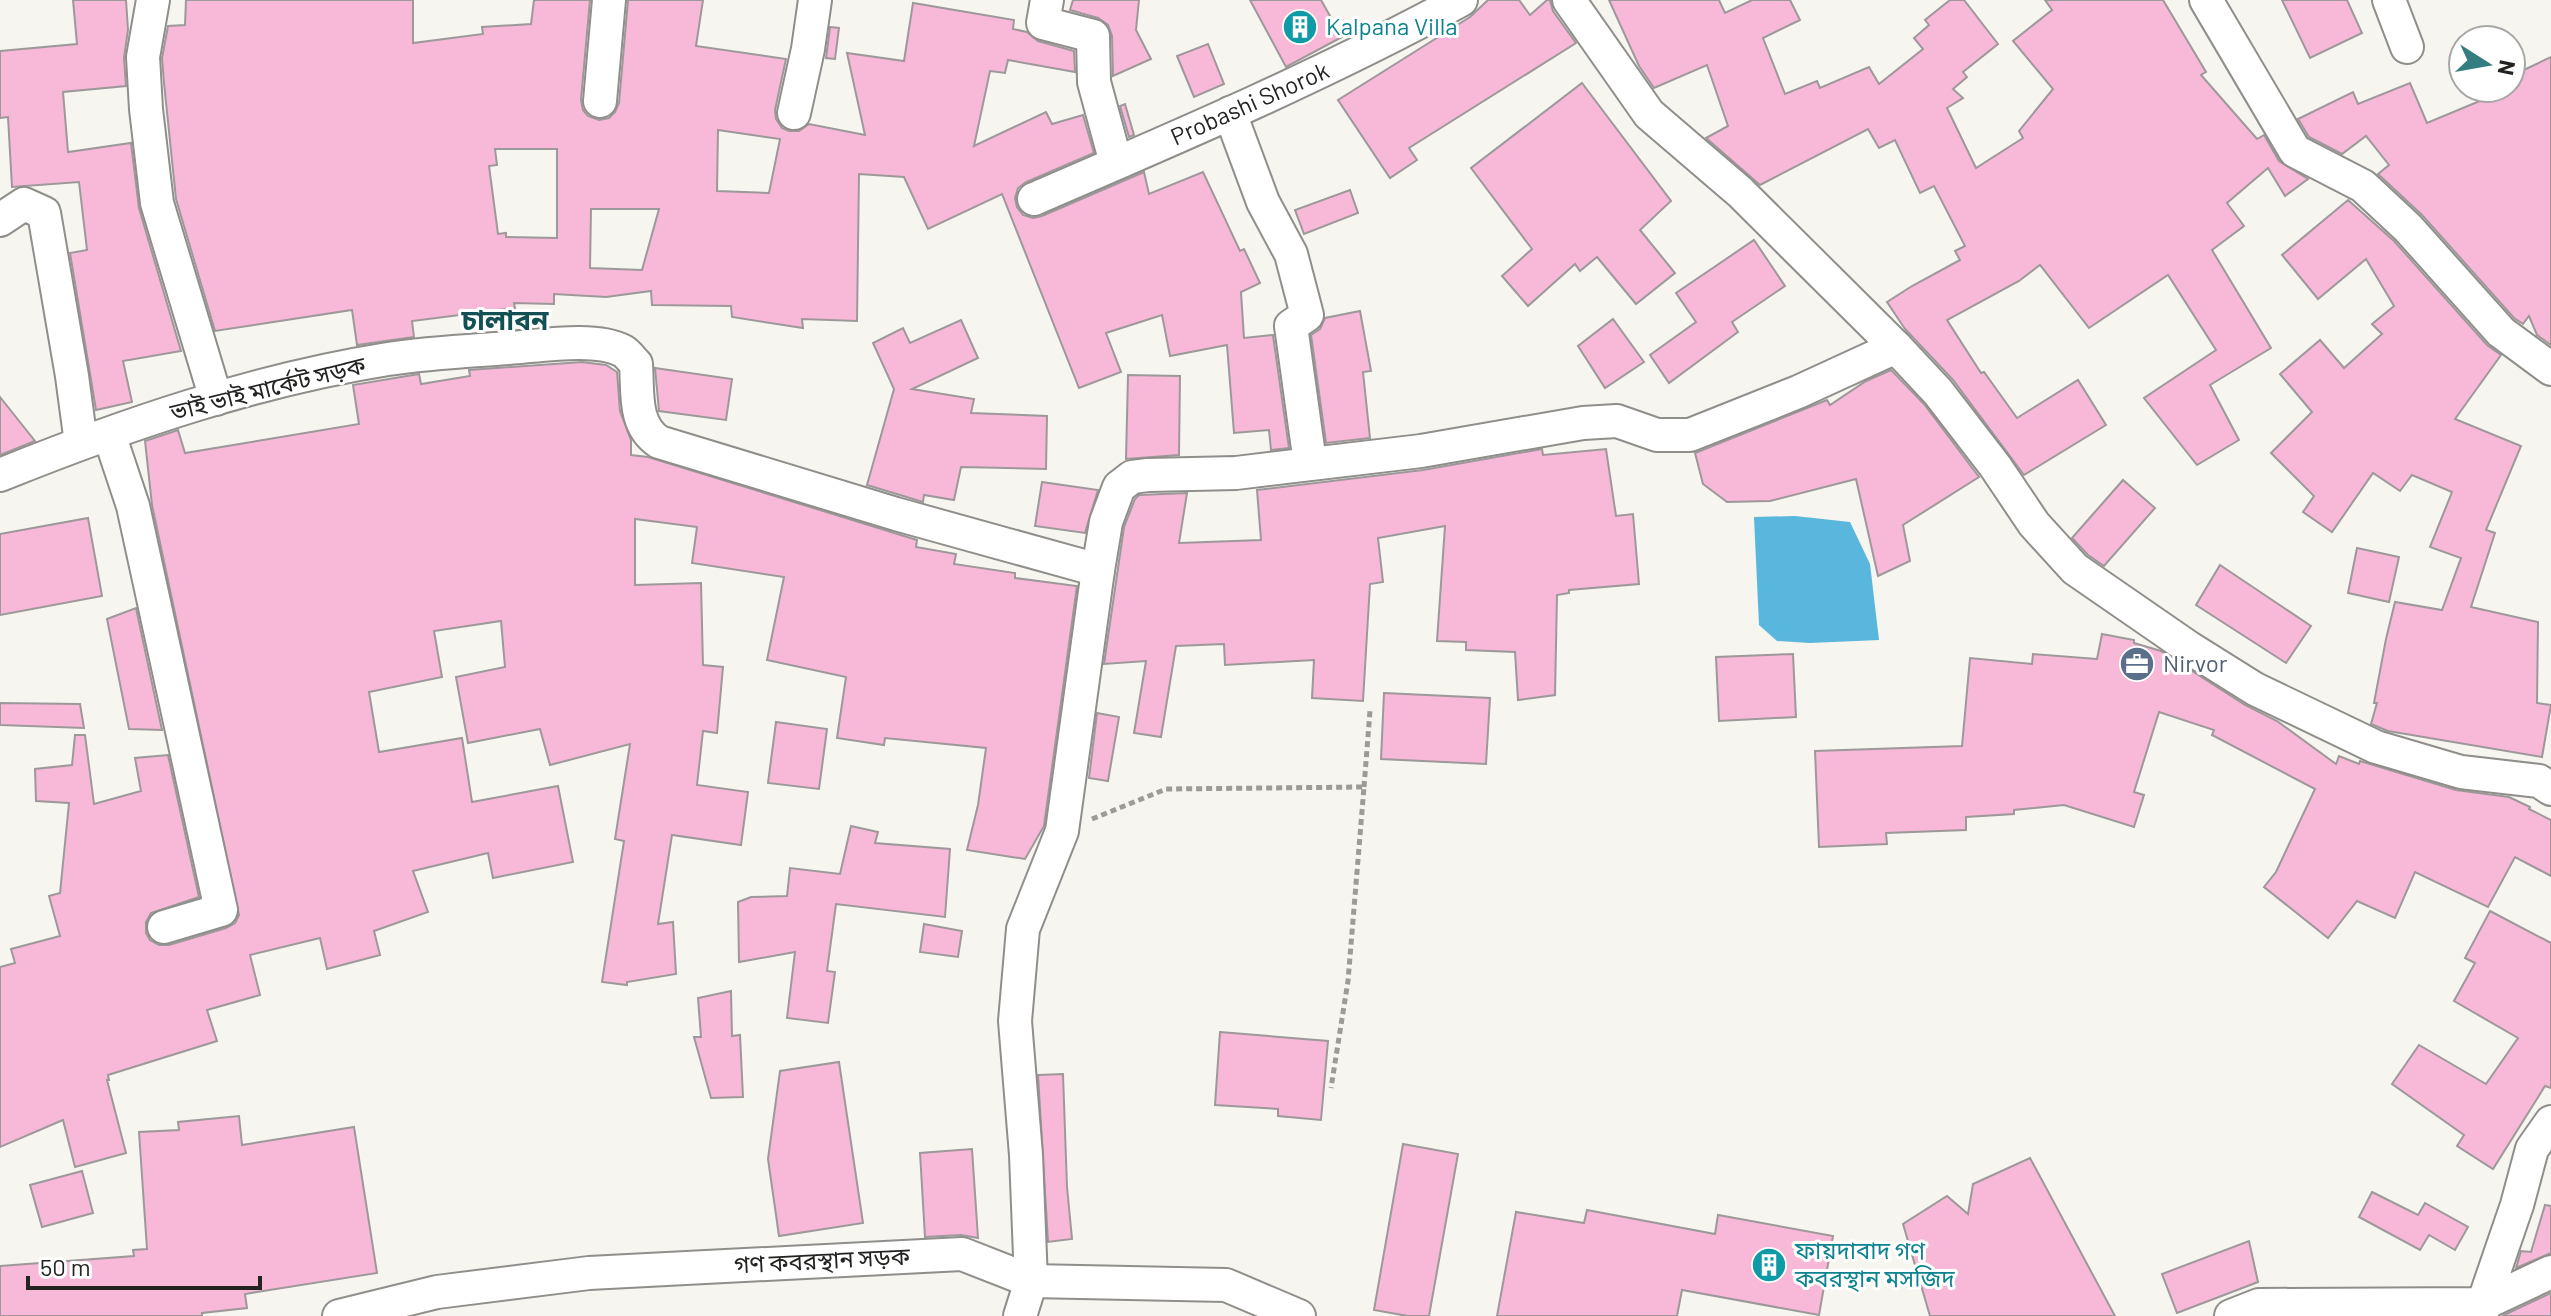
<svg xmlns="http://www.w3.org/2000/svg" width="2551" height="1316" viewBox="0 0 2551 1316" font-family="Barlow,'Noto Sans Bengali',sans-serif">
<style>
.water{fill:#59b6dd}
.building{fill:#f8b8d7;stroke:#9d989a;stroke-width:2;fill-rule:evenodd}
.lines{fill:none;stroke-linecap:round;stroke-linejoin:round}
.minor-casing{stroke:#908e8a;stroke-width:36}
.path{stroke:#9c9b97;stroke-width:5;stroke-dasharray:6 4;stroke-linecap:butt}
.minor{stroke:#fff;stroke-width:32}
.labels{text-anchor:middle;stroke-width:6;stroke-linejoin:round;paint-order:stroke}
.culture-label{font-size:24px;fill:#0d838f;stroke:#fff;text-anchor:start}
.street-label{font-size:24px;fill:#232321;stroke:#fff}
.service-label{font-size:24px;fill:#4e5e75;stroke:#fff;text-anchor:start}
.quarter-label{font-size:28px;font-weight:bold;fill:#125053;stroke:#fff}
</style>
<rect width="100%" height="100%" fill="#f7f5f0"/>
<polygon class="water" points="1795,516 1850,522 1870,564 1879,640 1810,643 1777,641 1759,625 1754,517"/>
<g class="building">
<polygon points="73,0 126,0 128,30 124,58 126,86 63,92 68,152 131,143 139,208 181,351 123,361 132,402 96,410 70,253 87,250 79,182 12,187 8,117 0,118 0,51 77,44"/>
<path d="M186,0H413V43L483,34L482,27L531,24L534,0H590L581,100L583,110L588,116L599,120L609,118L615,112L619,103L628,0H703L696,46L786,59L775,110L776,119L782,128L789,131H799L809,124L865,135L847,53L904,61L913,3L1014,20L1013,29L1027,32L1038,41L1074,51L1075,72L1008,60L1005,73L990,71L974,146L1046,112L1052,124L1083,115L1094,153L1026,182L1018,188L1015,198L1017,207L1023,215L1033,218L1042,216L1144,172L1149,194L1203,172L1240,251L1244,249L1260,283L1241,292L1244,338L1273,335L1289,448L1271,450L1269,430L1234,433L1227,345L1170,356L1162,315L1106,333L1121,372L1079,388L1002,194L928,229L904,177L859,174L857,321L802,319L803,328L732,317L731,306L652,305L651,291L606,297L554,294V304L514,303L515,308L412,321L414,337L357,345L352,310L215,331L176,199L164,83L162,58L168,26L185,25ZM718,130L780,139L769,193L717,191ZM495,149H557V238L506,237V233L498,234L489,166L497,165ZM591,209H659L642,270L590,268Z"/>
<polygon points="1073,0 1139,0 1136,30 1151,59 1113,76 1112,36 1108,25 1098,18 1070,10"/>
<polygon points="1250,0 1321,0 1342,37 1286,67"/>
<polygon points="1488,0 1519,0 1530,15 1547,0 1550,0 1553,11 1576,43 1409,148 1417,160 1390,178 1338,100 1470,17"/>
<polygon points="1609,0 1719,0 1725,13 1752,0 1790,0 1800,20 1763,38 1785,94 1817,81 1820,88 1869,67 1879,84 1923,49 1914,38 1929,25 1925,20 1950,0 1964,0 1998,44 1963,72 1967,77 1953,89 1963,98 1947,108 1976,168 2023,138 2019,131 2053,89 2013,41 2052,10 2045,0 2163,0 2206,72 2201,75 2257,139 2264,135 2279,161 2308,179 2285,196 2268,168 2227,203 2244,226 2212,250 2271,348 2210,385 2239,440 2197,465 2144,398 2216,350 2168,275 2089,328 2040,265 2019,281 1947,320 1981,373 1984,372 2017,418 2078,380 2106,425 2024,475 1953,380 1905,329 1887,302 1912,286 1960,260 1955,251 1965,246 1934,186 1920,193 1895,140 1879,148 1868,129 1760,185 1706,138 1728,126 1707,65 1654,88 1639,66"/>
<polygon points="2282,0 2347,0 2362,33 2310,58"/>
<polygon points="830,27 839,28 835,59 826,58"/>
<polygon points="1208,44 1224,84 1194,97 1177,56"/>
<polygon points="2551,57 2551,345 2537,335 2529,316 2523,324 2514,318 2422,215 2378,174 2389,165 2366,136 2342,154 2309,137 2298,119 2353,92 2358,104 2410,83 2427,123 2511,88 2511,76"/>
<polygon points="1582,83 1671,201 1640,230 1675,273 1636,304 1597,257 1580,271 1575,264 1528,306 1502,276 1532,249 1471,168"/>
<polygon points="1125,104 1134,135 1129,137 1120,106"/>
<polygon points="1350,190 1358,213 1304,234 1295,210"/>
<polygon points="2348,200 2394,241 2487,345 2501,355 2455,419 2521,446 2486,530 2495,533 2471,607 2538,622 2537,703 2551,705 2542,757 2388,731 2371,724 2377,703 2374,703 2386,639 2395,602 2442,610 2461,558 2430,547 2452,492 2412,475 2400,491 2373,473 2332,532 2303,512 2314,496 2271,453 2312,412 2280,374 2320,340 2344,368 2382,334 2372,324 2394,306 2366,259 2318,299 2282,255"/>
<polygon points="1754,240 1785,286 1732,322 1738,332 1669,383 1650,355 1696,322 1676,293"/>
<polygon points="1360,311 1371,371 1363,372 1370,438 1326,443 1311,335 1320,329 1325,318"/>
<polygon points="1613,319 1644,362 1605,388 1578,346"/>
<polygon points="961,320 978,358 912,389 974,399 971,413 1047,416 1046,469 961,467 954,500 924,495 923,502 867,485 894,389 873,343 903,328 910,343"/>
<polygon points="582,362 606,365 617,372 620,411 631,440 631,455 648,457 917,540 916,547 956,554 954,564 1015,573 1015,578 1077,586 1044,826 1025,859 967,850 978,805 986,748 885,738 884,745 837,738 846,677 767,660 784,577 692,563 697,527 635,519 635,585 701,583 703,665 723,667 717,733 703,731 697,785 748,792 741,845 672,835 658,924 673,922 676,974 627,982 627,985 602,982 624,841 615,839 630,744 550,765 540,729 468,743 456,677 505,667 501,621 434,631 442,677 369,692 379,752 462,738 472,802 558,786 573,862 493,878 488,853 413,871 428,912 374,931 380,955 327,969 320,938 250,955 260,995 207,1010 217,1041 108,1075 109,1080 107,1080 126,1153 75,1167 63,1120 0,1147 0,967 15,963 11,949 60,936 49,896 60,893 69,803 36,801 35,769 72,765 75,735 85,735 94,804 141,791 135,758 168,755 199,897 151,913 146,922 146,933 150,940 159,945 169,945 226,928 235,923 239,915 152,505 145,441 178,430 185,453 359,424 353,385 419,374 421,384 470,376 469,370"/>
<polygon points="655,368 732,379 726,420 659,411"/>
<polygon points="1891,370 1924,404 1979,477 1903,525 1910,561 1878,576 1856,479 1770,501 1727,502 1703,484 1695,453 1827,400 1830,405 1866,381"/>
<polygon points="1128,375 1180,376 1179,455 1126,459"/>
<polygon points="0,397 35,441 0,455"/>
<polygon points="1542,449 1543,455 1606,449 1616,516 1633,514 1639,584 1569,590 1569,593 1557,595 1555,695 1518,700 1515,652 1466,650 1466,642 1437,641 1445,526 1378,538 1383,582 1370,584 1363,701 1312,698 1314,660 1225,665 1224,644 1176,646 1161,737 1134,733 1146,661 1104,664 1124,527 1135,499 1139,495 1187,493 1179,543 1261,540 1257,490 1423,470"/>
<polygon points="2123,480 2155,508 2104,566 2088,555 2072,538"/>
<polygon points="1042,482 1098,490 1085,533 1035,526"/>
<polygon points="88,518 102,596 0,615 0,534"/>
<polygon points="2357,548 2399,557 2389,602 2348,593"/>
<polygon points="2220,565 2311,626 2286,663 2196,605"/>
<polygon points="136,608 162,730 129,729 107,619"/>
<polygon points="2102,634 2134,640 2134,643 2161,651 2245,705 2277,721 2336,764 2339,756 2359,764 2360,761 2456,790 2509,797 2530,807 2529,809 2551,820 2551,876 2515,857 2488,907 2415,872 2395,918 2357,901 2328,938 2264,887 2276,872 2315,789 2212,735 2214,730 2159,712 2134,792 2144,795 2134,827 2064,805 2014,810 2014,814 1966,817 1966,830 1886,833 1887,844 1819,847 1815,751 1962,746 1970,658 2032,664 2033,654 2097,659"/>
<polygon points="1793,654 1796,717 1719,721 1716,657"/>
<polygon points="1384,693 1490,698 1486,764 1381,759"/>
<polygon points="0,703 80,704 84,728 0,725"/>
<polygon points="1097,713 1119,717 1108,781 1089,778"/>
<polygon points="776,722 827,729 819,789 768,783"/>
<polygon points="851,826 878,832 875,843 950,849 945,917 836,904 827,971 835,972 828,1023 787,1018 795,952 739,962 738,902 751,897 787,896 790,868 840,874"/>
<polygon points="2490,911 2551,943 2551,1088 2545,1086 2493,1169 2457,1146 2464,1135 2392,1084 2419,1045 2486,1084 2518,1038 2454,1001 2475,963 2465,958"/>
<polygon points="924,924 962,931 958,957 920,952"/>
<polygon points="731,991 732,1036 740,1035 743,1097 711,1098 694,1037 701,1037 698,998"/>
<polygon points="1220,1032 1328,1041 1321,1120 1278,1116 1278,1109 1215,1105"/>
<polygon points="839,1062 863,1223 779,1236 768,1159 780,1071"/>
<polygon points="1063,1074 1067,1187 1072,1239 1048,1242 1038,1075"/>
<polygon points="239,1116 242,1145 354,1127 377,1273 245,1294 247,1308 202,1313 202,1316 0,1316 0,1266 134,1256 133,1250 147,1249 139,1132 179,1130 178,1122"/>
<polygon points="1403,1144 1458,1154 1429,1316 1408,1316 1374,1310"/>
<polygon points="972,1149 978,1238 961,1235 925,1237 920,1153"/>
<polygon points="2030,1158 2115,1316 1930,1316 1903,1224 1947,1196 1968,1214 1973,1184"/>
<polygon points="82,1171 93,1213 42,1227 30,1185"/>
<polygon points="2372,1192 2418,1215 2425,1203 2468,1227 2455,1250 2429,1235 2420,1250 2359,1217"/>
<polygon points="2545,1205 2551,1206 2551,1253 2516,1268 2521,1251 2531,1252"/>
<polygon points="1587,1210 1715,1234 1718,1215 1833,1236 1819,1315 1682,1290 1677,1316 1497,1316 1516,1212 1584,1223"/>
<polygon points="2249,1241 2258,1282 2177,1313 2162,1274"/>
<polygon points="2551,1293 2551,1316 2502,1316"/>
</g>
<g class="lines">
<g class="minor-casing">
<g id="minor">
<polyline points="153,0 143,57 146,109 157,203 216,399"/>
<polyline points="1047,0 1043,23 1093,36 1094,82 1116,163"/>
<polyline points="1569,0 1649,114 1740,192 1896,347 1938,392 1995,466 2034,524 2075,569 2188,647 2255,689 2376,747 2461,772 2539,781 2551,789"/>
<polyline points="2206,0 2295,151 2363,186 2408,228 2501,332 2551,369"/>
<polyline points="2389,0 2407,47"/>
<polyline points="600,101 609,0"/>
<polyline points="794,113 808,49 815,0"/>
<polyline points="1230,113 1263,202 1291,254 1307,315 1291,326 1310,463"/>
<path d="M1034,199C1178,137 1323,75 1461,0"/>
<polyline points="0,220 24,204 44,213 72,376 81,443"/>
<polyline points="109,434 133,506 221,910 164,927"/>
<path d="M0,475C124,425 255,380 388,359C428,353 469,351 509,348C539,346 596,336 623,351C628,354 632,360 636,364C638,392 633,425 659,442L896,514L1098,570"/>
<polyline points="339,1316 437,1292 589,1273 962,1254 1031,1281 1226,1285 1299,1316"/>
<polyline points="1020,1316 1031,1281 1026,1155 1015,1021 1023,929 1062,831 1098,570 1106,522 1119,487 1132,477 1148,475 1236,473 1421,451 1583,423 1617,421 1657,435 1690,435 1798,392 1896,347"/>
<polyline points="2231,1316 2259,1305 2483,1304 2551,1272"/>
<polyline points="2482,1316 2483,1304 2517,1205 2532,1149 2551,1122"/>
</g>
</g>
<g class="path">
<polyline points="1364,787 1370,711"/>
<polyline points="1092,819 1166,789 1364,787 1348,981 1331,1088"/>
</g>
<use href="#minor" class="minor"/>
</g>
<defs>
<g id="building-disc" transform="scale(1.8)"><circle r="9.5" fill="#0f9aa8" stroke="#fff"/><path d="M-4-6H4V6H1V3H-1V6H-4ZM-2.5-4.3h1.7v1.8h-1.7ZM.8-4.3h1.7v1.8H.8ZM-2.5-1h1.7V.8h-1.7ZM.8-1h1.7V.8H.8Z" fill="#fff"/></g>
<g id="office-disc" transform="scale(1.8)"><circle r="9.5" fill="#5c6f8a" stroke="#fff"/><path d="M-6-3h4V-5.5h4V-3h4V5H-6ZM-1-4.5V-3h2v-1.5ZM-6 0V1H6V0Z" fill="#fff"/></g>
</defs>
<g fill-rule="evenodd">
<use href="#building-disc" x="1300" y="27"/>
<use href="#office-disc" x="2137" y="664"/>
<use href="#building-disc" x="1769" y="1265"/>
</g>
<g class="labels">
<g class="culture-label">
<text x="1326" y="35">Kalpana Villa</text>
<text x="1795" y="1259">ফায়দাবাদ গণ<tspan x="1795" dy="28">কবরস্থান মসজিদ</tspan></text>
</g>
<g class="street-label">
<text transform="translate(1250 104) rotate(-24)" y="8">Probashi Shorok</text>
<text transform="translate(268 389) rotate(-14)" y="8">ভাই ভাই মার্কেট সড়ক</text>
<text transform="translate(822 1261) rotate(-3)" y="8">গণ কবরস্থান সড়ক</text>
</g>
<g class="service-label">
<text x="2163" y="672">Nirvor</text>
</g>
<g class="quarter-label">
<text x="505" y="330">চালাবন</text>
</g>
</g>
<g transform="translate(2487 64) rotate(101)"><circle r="38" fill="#ffffff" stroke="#a7a7a6" stroke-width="2"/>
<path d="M0-6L14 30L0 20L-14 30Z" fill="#347d81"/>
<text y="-12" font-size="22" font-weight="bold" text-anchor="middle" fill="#232321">N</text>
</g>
<path d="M28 1276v12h232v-12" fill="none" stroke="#232321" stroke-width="4"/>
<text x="40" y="1276" font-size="24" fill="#232321" stroke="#ffffff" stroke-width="6" paint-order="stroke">50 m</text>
</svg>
